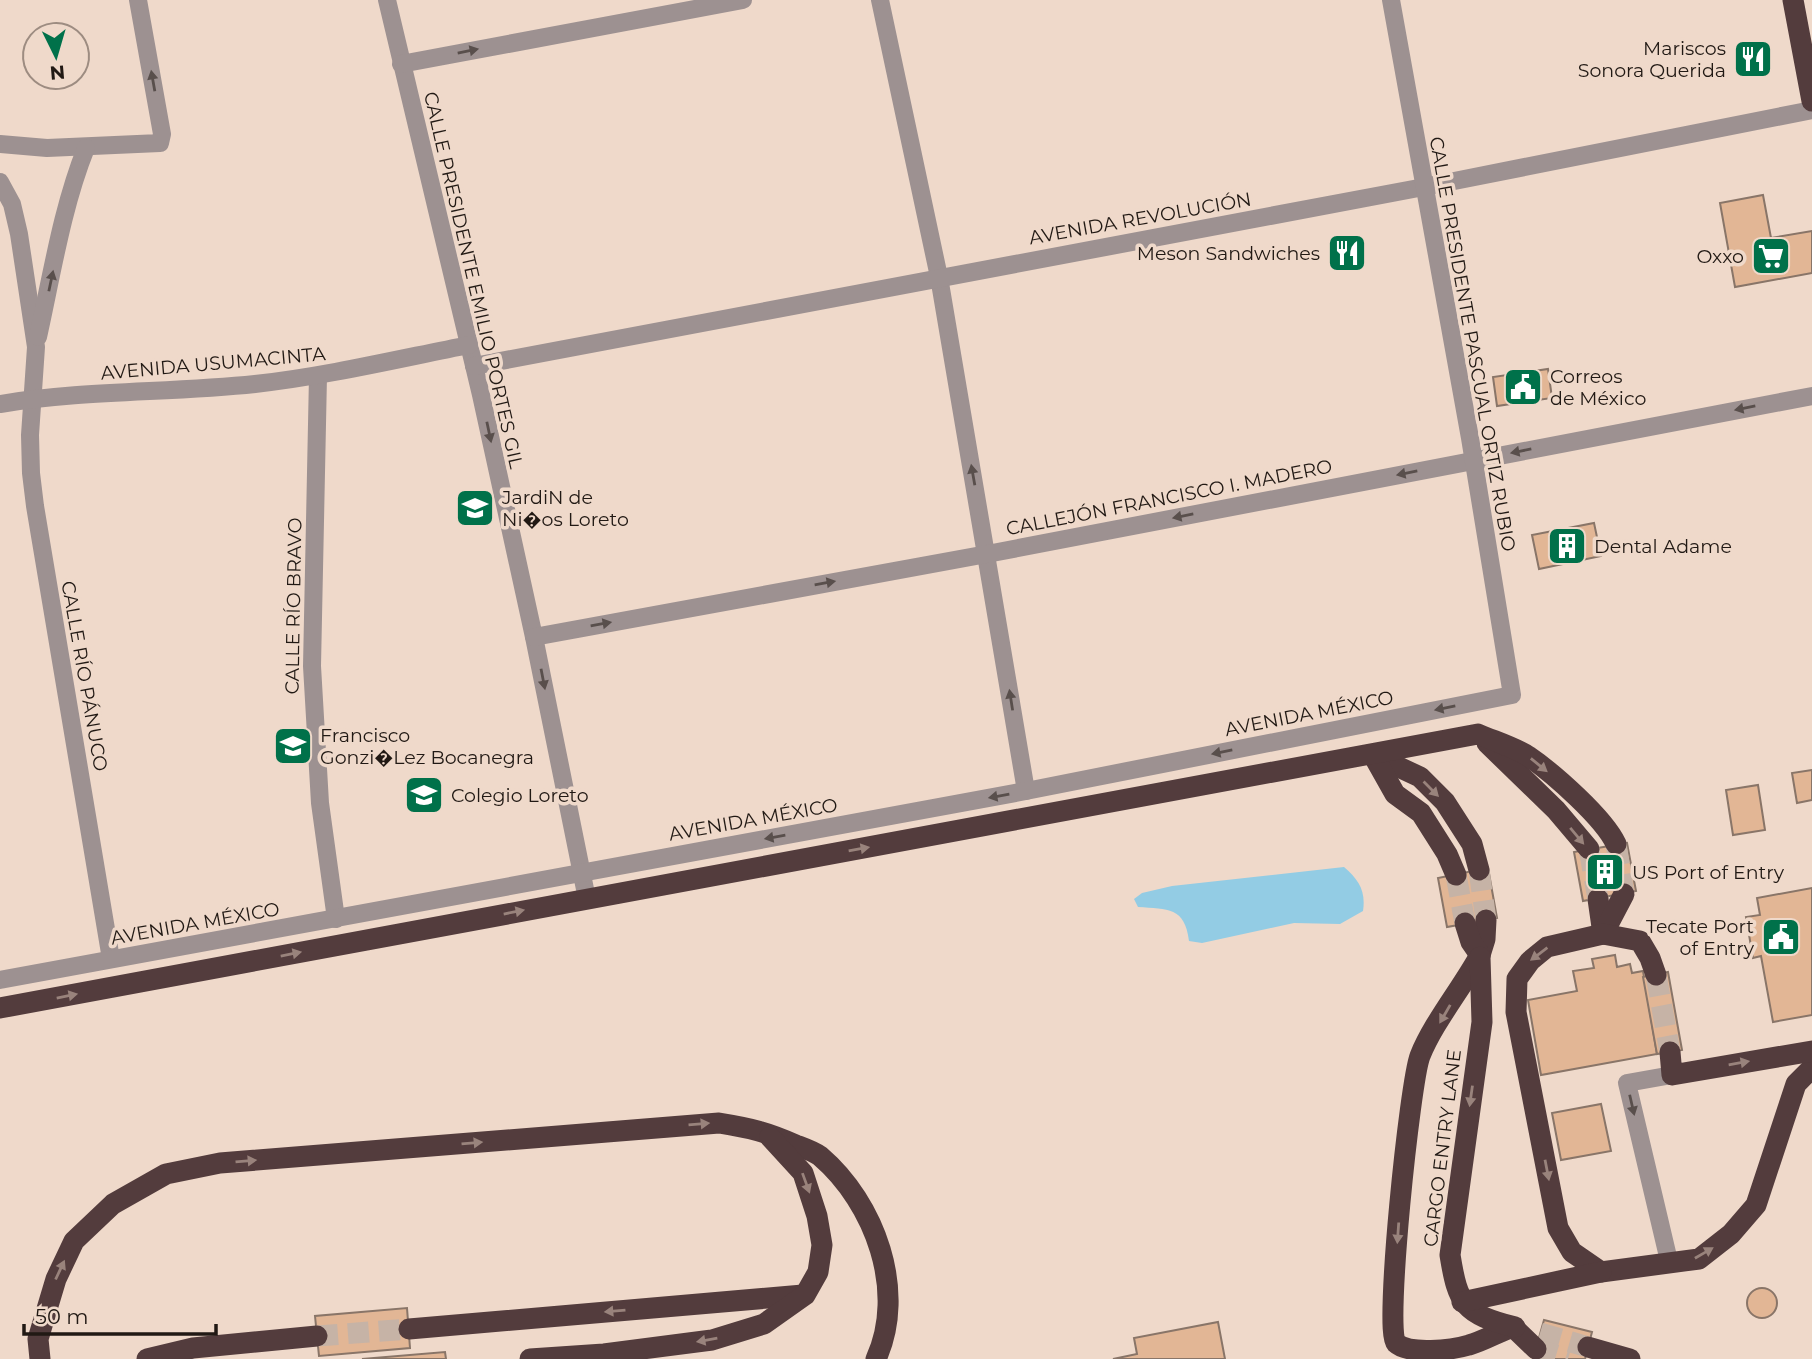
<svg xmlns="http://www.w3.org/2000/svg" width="1812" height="1359" viewBox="0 0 1812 1359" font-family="Montserrat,sans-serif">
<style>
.water{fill:#93cce4}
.building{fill:#e2b695;stroke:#897568;stroke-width:2}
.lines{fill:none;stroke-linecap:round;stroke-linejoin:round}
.highway-tunnel{stroke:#c6b3a6;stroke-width:21;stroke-dasharray:21 10;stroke-linecap:butt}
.minor{stroke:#9d9191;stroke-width:18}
.highway{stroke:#533c3d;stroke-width:21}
.oneway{fill:#594f4c}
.oneway2{fill:#99837c}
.labels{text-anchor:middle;stroke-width:7;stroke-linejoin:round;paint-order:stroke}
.poi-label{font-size:19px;fill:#211914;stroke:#efd9ca;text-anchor:start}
.street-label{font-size:19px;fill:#211914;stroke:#efd9ca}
</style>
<rect width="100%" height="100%" fill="#efd9ca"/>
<path class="water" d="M1344,867C1359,880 1366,891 1363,911L1340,924L1294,923L1202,943L1189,941C1185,907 1168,909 1138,907L1134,899L1142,893L1172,886Z"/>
<g class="building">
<polygon points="1763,195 1771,238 1812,231 1812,273 1735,287 1720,203"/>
<polygon points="1548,369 1552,398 1497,406 1493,377"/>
<polygon points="1594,523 1601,556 1539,569 1532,535"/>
<polygon points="1812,770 1812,800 1797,803 1792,773"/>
<polygon points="1758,785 1765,830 1733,835 1726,790"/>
<polygon points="1627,843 1636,891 1583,901 1574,852"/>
<polygon points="1488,868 1497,918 1447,927 1438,878"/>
<polygon points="1812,888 1812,1015 1773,1022 1761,956 1753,958 1746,917 1760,915 1757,898"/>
<polygon points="1615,955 1617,967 1630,964 1632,973 1643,971 1657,1054 1541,1075 1528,1000 1577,991 1573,971 1594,968 1592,959"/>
<polygon points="1668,972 1682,1050 1657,1054 1643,977"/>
<polygon points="1601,1104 1611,1151 1561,1160 1552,1113"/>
<circle cx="1762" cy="1303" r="15"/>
<polygon points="407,1308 410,1348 319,1356 315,1316"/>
<polygon points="1544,1320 1592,1332 1585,1359 1533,1359"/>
<polygon points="1218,1322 1225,1359 1113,1359 1137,1354 1134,1338"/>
<polygon points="445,1352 446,1359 362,1359"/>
</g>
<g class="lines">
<g class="highway-tunnel">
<polyline points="1616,844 1624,894"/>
<polyline points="1589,849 1598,899"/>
<polyline points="1479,870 1486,920"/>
<polyline points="1456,875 1465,923"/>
<polyline points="1656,975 1670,1052"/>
<polyline points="1540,1333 1588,1347"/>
<polyline points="317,1336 409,1329"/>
<polyline points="1536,1349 1568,1359"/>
</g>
<g class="minor">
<polyline points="387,0 481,395 534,637 587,899"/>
<polyline points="880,0 939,277 1026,791"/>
<polyline points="401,64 743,0"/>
<polyline points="0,144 47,148 160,143 162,134 138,0"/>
<polyline points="0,182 12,204 19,234 36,347 30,435 31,473 35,506 111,959"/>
<path d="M38,337C52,274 62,208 86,148"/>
<polyline points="474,366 1424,187 1812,110"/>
<polyline points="318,376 312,666 320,803 336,919"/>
<path d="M0,404C84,390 170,393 255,384C327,376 398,359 469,345"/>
<polyline points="534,637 987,554 1812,396"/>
<polyline points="0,980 1026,791 1512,695 1470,438 1391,0"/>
<polyline points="1669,1261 1627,1083 1672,1075"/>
</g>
<g class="highway">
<polyline points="1793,0 1812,101"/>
<polyline points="1487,743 1556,810 1589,849"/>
<polyline points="1373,755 1420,777 1445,802 1472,844 1479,870"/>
<polyline points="1373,755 1395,794 1421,813 1447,854 1456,875"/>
<polyline points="1598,899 1603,934"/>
<path d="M1486,920L1485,939L1480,955C1462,988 1433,1023 1420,1056C1410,1082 1384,1331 1396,1343C1409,1355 1452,1350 1469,1345C1484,1341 1498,1332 1513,1327L1536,1349"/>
<polyline points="1465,923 1471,942 1480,955"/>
<polyline points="1603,934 1624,894"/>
<path d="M1480,957L1482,1022L1450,1255C1458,1305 1464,1314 1515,1327"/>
<polyline points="1656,975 1650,958 1640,941 1603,934 1547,947 1530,961 1517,979 1516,1012 1558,1228 1572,1252 1601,1272 1699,1259 1731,1234 1756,1205 1796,1084 1812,1068"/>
<path d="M0,1008L1478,734C1494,741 1514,747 1528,756C1553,773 1604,818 1616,844"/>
<polyline points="1670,1052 1672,1075 1812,1051"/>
<polyline points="1462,1302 1601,1272"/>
<polyline points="409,1329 803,1295"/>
<polyline points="1588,1347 1630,1359"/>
<path d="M40,1359L38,1339L56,1279L74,1241L113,1204L166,1174L220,1163L719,1123C750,1128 767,1132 796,1145C804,1148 813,1151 820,1156C875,1203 907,1291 876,1359"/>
<polyline points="147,1359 193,1348 317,1336"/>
<polyline points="530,1359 604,1354 712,1340 764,1324 805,1295 818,1272 822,1245 817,1216 803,1173 770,1137"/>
</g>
</g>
<defs><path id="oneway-solid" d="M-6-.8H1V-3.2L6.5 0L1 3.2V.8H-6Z" transform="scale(1.75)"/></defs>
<g class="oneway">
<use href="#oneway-solid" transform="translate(468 51) rotate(-11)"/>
<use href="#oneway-solid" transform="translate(153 81) rotate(-100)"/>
<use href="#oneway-solid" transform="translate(51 281) rotate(-78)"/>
<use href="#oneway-solid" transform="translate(1745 408) rotate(169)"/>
<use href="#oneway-solid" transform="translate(489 432) rotate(78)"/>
<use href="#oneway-solid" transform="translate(1521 451) rotate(169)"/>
<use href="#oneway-solid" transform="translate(1407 473) rotate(169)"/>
<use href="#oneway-solid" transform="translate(973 475) rotate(-100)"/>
<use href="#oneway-solid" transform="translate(1183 516) rotate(169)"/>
<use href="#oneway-solid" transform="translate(825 583) rotate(-10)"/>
<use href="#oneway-solid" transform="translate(601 624) rotate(-10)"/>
<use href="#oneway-solid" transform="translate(543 679) rotate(79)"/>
<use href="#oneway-solid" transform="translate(1011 700) rotate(-99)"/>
<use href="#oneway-solid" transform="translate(1445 708) rotate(169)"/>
<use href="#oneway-solid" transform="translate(1222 752) rotate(169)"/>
<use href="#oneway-solid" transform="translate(999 796) rotate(170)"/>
<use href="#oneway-solid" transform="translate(775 837) rotate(170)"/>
<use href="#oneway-solid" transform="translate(1632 1105) rotate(77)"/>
</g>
<g class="oneway2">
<use href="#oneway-solid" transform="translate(1539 765) rotate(39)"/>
<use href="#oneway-solid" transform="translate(1431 789) rotate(45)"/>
<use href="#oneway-solid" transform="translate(1577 836) rotate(50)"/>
<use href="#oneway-solid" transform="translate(859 849) rotate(-10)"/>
<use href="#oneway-solid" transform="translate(514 912) rotate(-11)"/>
<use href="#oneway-solid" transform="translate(291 954) rotate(-11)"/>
<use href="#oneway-solid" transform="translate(1539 954) rotate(143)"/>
<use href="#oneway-solid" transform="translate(67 996) rotate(-11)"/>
<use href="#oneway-solid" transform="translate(1445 1014) rotate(120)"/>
<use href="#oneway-solid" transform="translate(1739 1063) rotate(-10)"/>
<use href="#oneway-solid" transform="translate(1471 1096) rotate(98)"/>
<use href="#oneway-solid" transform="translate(699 1124) rotate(-5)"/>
<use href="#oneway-solid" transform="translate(472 1143) rotate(-5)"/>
<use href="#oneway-solid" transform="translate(246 1161) rotate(-5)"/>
<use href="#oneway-solid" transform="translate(1547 1170) rotate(79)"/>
<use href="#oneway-solid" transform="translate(806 1183) rotate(70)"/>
<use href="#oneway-solid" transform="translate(1398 1233) rotate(94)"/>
<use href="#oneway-solid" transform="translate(1704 1253) rotate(-30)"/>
<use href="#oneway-solid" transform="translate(60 1270) rotate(-65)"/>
<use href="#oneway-solid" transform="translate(615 1311) rotate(175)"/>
<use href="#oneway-solid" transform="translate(707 1340) rotate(170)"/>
</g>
<defs>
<g id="restaurant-square" transform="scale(2.0125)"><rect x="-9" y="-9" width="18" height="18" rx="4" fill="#00714a" stroke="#efd9ca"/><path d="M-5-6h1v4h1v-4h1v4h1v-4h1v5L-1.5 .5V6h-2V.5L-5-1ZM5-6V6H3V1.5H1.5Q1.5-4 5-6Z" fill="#fff"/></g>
<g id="supermarket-square" transform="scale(2.0125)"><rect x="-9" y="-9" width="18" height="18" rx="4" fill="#00714a" stroke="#efd9ca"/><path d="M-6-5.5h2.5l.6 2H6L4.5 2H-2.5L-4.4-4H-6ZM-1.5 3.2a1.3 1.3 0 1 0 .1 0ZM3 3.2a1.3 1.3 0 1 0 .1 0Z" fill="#fff"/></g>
<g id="civic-square" transform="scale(2.0125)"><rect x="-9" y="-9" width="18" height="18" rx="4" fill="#00714a" stroke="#efd9ca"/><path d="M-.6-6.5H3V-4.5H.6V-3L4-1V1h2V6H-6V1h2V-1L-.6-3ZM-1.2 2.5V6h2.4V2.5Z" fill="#fff"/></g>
<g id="school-square" transform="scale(2.0125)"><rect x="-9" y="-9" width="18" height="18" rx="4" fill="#00714a" stroke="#efd9ca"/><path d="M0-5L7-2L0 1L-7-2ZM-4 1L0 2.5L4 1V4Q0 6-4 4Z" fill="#fff"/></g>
<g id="building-square" transform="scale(2.0125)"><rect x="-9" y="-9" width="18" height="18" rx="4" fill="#00714a" stroke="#efd9ca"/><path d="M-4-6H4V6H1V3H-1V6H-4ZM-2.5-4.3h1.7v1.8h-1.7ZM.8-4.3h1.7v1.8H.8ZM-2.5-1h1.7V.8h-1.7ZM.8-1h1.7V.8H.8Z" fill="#fff"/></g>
</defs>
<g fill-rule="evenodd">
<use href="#restaurant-square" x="1753" y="59"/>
<use href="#restaurant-square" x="1347" y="253"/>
<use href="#supermarket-square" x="1771" y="256"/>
<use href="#civic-square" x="1523" y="387"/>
<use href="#school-square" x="475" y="508"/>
<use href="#building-square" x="1567" y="546"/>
<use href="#school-square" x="293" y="746"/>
<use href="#school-square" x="424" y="795"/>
<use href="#building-square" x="1605" y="872"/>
<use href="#civic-square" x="1781" y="937"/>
</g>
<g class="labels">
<g class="poi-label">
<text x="1726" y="55" text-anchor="end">Mariscos<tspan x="1726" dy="22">Sonora Querida</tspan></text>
<text x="1320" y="260" text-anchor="end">Meson Sandwiches</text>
<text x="1744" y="263" text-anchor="end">Oxxo</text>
<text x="1550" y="383">Correos<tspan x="1550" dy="22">de México</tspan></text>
<text x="502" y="504">JardiN de<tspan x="502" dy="22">Ni�os Loreto</tspan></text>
<text x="1594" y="553">Dental Adame</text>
<text x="320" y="742">Francisco<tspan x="320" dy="22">Gonzi�Lez Bocanegra</tspan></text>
<text x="451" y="802">Colegio Loreto</text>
<text x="1632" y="879">US Port of Entry</text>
<text x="1754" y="933" text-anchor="end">Tecate Port<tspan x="1754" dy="22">of Entry</tspan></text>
</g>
<g class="street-label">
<text transform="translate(1140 218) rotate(-10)" y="7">AVENIDA REVOLUCIÓN</text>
<text transform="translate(474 280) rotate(77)" y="7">CALLE PRESIDENTE EMILIO PORTES GIL</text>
<text transform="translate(1473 344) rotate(80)" y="7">CALLE PRESIDENTE PASCUAL ORTIZ RUBIO</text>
<text transform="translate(213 363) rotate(-5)" y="7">AVENIDA USUMACINTA</text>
<text transform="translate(1169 497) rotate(-11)" y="7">CALLEJÓN FRANCISCO I. MADERO</text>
<text transform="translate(293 606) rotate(-89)" y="7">CALLE RÍO BRAVO</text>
<text transform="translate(85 676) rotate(80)" y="7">CALLE RÍO PÁNUCO</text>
<text transform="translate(1309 713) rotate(-11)" y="7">AVENIDA MÉXICO</text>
<text transform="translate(753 819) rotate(-10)" y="7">AVENIDA MÉXICO</text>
<text transform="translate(195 923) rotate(-10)" y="7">AVENIDA MÉXICO</text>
<text transform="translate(1442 1148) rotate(-83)" y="7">CARGO ENTRY LANE</text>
</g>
</g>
<g transform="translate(56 56) rotate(175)"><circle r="33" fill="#efd9ca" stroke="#9d8c81" stroke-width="2"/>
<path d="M0-5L12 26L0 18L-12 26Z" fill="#00714a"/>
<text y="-10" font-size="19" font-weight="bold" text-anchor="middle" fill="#211914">N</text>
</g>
<path d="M24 1324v10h192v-10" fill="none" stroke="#211914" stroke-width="3.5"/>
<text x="35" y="1324" font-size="21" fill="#211914" stroke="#efd9ca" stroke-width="5" paint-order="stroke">50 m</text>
</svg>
